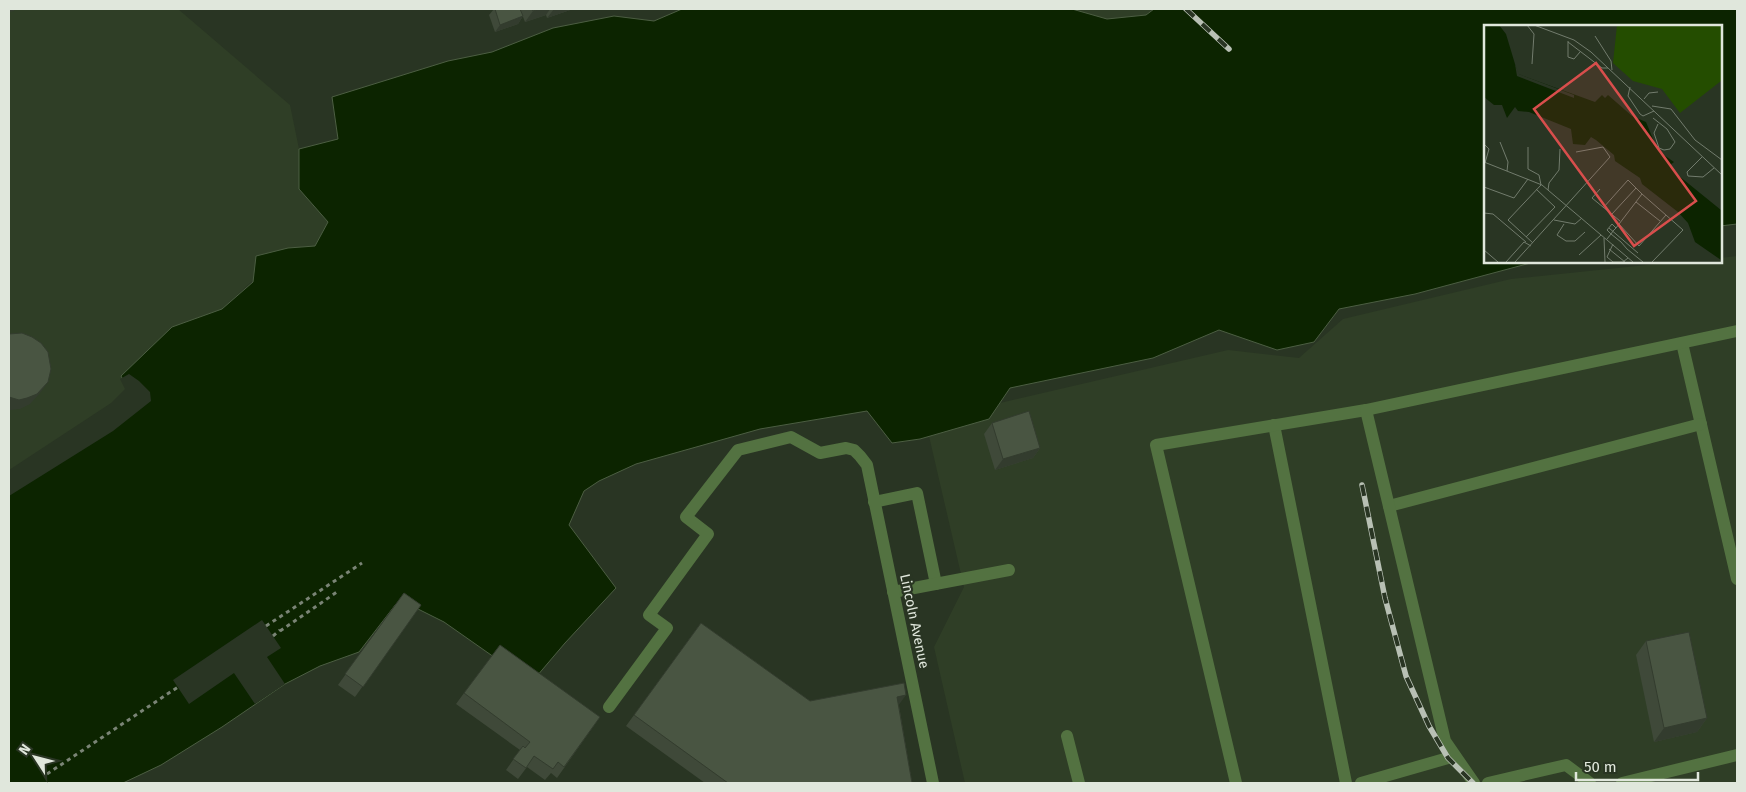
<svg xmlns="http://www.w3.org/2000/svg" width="1746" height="792" viewBox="0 0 1746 792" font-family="'Fira Sans',sans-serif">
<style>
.built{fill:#2f3e26}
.water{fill:#0c2400;stroke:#4c5e42}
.pier{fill:#293523}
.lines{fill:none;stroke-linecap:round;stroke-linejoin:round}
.path{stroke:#7a8475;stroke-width:3;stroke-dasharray:4 4;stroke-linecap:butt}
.minor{stroke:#537241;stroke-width:12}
.rail-casing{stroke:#b8c0b4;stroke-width:5.5}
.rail{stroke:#293523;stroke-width:4;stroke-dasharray:11;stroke-linecap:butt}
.wall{fill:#3f4939}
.shaded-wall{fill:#333c2e}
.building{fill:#495542;stroke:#333c2e}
.labels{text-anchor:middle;stroke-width:4.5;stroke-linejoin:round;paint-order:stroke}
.street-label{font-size:14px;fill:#e0e7dc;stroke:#293523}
.inset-road{fill:none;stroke:#727c6d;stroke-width:1}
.view{fill:#d84e4c;fill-opacity:0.15;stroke:#d84e4c;stroke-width:2.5}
.inset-edge{fill:none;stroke:#e0e7dc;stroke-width:2.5}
</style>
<rect width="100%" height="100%" fill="#293523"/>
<g class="built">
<polygon points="9,9 178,9 290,105 299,149 299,189 328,222 315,246 288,248 222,309 172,327 128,389 112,405 9,473"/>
<polygon points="1072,9 1154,9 1146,15 1107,19"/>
<polygon points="1737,256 1737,783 965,783 934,647 964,587 929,436 989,419 1000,403 1228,350 1299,358 1343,319 1511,279 1685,261 1720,261 1720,258"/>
</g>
<polygon class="water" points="682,9 1072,9 1107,19 1146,15 1154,9 1737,9 1737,224 1720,226 1720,26 1485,26 1485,261 1538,261 1415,294 1339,309 1314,342 1277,350 1219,330 1153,358 1010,388 989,419 920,439 892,443 867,411 760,429 636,464 599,481 584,491 569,525 616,588 565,643 531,683 444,622 418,609 396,604 359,652 320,666 285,684 222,727 161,765 123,783 9,783 9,473 112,405 128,389 121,376 172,327 222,309 253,282 256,256 288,248 315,246 328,222 299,189 299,149 338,139 332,97 448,61 492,52 553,28 614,16 654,21"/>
<g class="pier">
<polygon points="129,374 139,381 150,392 151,401 113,431 9,496 9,470 111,403 125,389 120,379"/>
<polygon points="262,620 281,648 267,657 285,684 255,704 234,673 189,704 173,680"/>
</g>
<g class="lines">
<g class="path">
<polyline points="266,626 362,563"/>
<polyline points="280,631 337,592"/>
<polyline points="273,636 280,630"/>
<polyline points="47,774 178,687"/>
</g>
<g class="minor">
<polyline points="1682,343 1737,579"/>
<polyline points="1274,425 1346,783"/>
<polyline points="874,502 917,493 936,584"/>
<polyline points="1389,506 1701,424"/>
<polyline points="893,592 1009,570"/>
<polyline points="609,707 667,628 649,615 708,534 686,517 738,450 791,437 820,453 846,448 854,450 860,456 867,465 933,783"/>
<polyline points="1067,736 1079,783"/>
<polyline points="1236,783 1156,445 1366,410"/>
<polyline points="1361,783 1455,756"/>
<polyline points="1474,783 1445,741 1366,410 1737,331"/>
<polyline points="1488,783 1566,765 1590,783"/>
<polyline points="1622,783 1737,755"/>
</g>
<g class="rail-casing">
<g id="rail">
<polyline points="1186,9 1229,49"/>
<polyline points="1362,485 1385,598 1406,676 1429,726 1448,758 1473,783"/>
</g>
</g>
<use href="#rail" class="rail"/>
</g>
<g class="wall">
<polygon points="494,9 520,9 523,16 518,24 495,32 489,15"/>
<polygon points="520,9 573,9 547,18 546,15 525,22"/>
<polygon points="992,423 1040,448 1033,458 995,470 984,434"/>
<polygon points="404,593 421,605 355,697 338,685"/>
<polygon points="701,623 810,701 899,706 912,783 705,783 626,726"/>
<polygon points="1646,641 1707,718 1697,732 1654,742 1636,655"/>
<polygon points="464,693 600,717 557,778 551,773 545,780 527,767 518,779 506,770 520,750 456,704"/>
</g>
<g class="shaded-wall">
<polygon points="9,9 15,9 14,11 9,12"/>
<polygon points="540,9 550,9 546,15 525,22 533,11"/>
<polygon points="554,9 573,9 547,18"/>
<polygon points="523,16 518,24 495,32 500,25"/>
<polygon points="48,382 40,393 30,404 20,409 11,410 9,410 9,397"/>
<polygon points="1040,448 1033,458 995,470 1003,459"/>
<polygon points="906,695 898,706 897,697"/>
<polygon points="1707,718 1697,732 1654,742 1664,728"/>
</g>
<g class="building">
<polygon points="495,9 520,9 523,16 500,25"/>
<polygon points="532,9 540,9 533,11"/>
<polygon points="22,333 32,337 41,343 48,352 51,369 48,382 37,394 27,398 19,400 9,397 9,334"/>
<polygon points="1029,411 1040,448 1003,459 992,423"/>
<polygon points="404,593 421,605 363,687 345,674"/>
<polygon points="701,623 810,701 904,683 906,695 897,697 912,783 728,783 634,715"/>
<polygon points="1689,632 1707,718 1664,728 1646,641"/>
<polygon points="500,645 600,717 564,767 558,762 553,769 534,756 526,768 513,759 523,746 525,748 530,742 464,693"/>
</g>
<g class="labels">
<g class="street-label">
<text transform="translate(915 621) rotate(78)" y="5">Lincoln Avenue</text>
</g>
</g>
<g transform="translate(1484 25)">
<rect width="238" height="238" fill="#293523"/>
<path d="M133,0H237V56L196,88L178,64L149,56L129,38Z" fill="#244d00"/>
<path d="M0,0H15L22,9L34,49L111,77L118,70L121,73L124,70L148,91L162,97L174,126L190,137L186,140L195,151L237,185V235L211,217L204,198L194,187L158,159L156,153L131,136L130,130L112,115L107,112L101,120L89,119L87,104L45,87L34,86L31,82L23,93L18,80H10L0,72Z" fill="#0c2400"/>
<path d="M31,39L35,49L90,70V73L33,51Z" fill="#293523"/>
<path class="inset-road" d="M43,0L50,9L48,39M50,0L90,15L107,27L238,150M111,11L127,36L128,45M84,16V32L90,34L96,27M84,17L118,43H124M146,62L144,71L156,89L159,91L170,86M160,74L165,68L174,67M168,81L187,84L211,115L238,135M169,93L183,104M174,99L170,108L175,123L180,125L186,124L191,117L183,104M16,117L24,137L23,146M0,119L5,124L1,138M44,122V144L55,150L57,160L24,195L49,218M218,132L203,147L204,151L219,152L230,143M0,137L58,160L149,237M0,162L30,173L44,154M116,164L108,173L136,196M64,165L65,158L75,145L76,124M152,177L176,196M119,183L144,155L158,169M0,188L9,189L42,217M128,189L152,163M70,195L91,199L98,193M80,199L73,210L82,216H91L101,207M135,199L155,221L182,190M125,203L154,228M132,203L158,169L199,205L168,237M42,212L71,182L52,164M120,213L121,237M123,214L127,209L129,206L132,203L128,199L123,205L127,209L137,217L143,224L159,237M129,219L123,232L129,237M125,224L141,237M0,225L14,237M95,230L117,210M22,237L40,217L47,221M31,237L126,132L119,122L92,127M129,237H139L144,233"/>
<path class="view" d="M112,38L212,176L150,221L50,84Z"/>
<rect width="238" height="238" class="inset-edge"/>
</g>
<rect width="1746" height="792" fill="none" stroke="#e0e7dc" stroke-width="20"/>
<g transform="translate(35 757) rotate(306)" stroke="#293523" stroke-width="4" paint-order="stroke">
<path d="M0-4L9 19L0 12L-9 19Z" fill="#e0e7dc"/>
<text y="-8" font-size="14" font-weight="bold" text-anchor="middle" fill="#e0e7dc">N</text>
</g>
<path d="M1576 772v8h122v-8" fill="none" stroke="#e0e7dc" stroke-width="2.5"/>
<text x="1584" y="772" font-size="15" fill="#e0e7dc" stroke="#293523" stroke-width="4" paint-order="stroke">50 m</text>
</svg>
